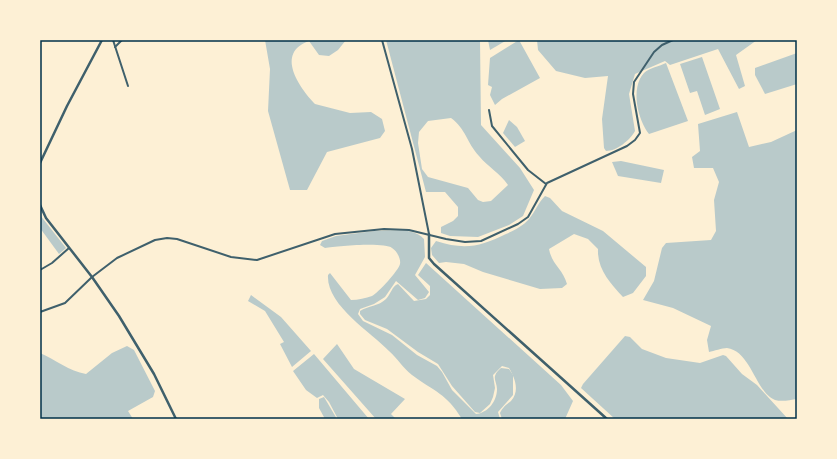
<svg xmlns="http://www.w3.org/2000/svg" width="837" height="459" viewBox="0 0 837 459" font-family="Karla,sans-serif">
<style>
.green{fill:#b9caca;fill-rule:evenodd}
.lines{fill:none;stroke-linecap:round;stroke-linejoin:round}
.minor{stroke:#3f606c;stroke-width:2}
.tertiary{stroke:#3f606c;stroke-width:2.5}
.neatline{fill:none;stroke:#003049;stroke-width:1.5}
</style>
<rect width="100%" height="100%" fill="#fdf0d5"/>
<g class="green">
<path d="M265,40H346L338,50L329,56L319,55L309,41C275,53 299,87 315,104L350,113L371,112L382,119L385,131L380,138L327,152L307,190H290L268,111L270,69Z"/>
<path d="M386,40H480L481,125L520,168L534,190L523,216L509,225L478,237L450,236L441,233V227L453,221L458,216V207L445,192H426ZM451,118C466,129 467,143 479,156C488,167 500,173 508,185L491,201L483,202L478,200L468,188L428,177L422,169L418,143L419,132L428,121Z"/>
<polygon points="488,40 507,40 490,50"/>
<polygon points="519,40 540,78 502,99 495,105 490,95 492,87 488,85 490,58"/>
<path d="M537,40H757L736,55L745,86L739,89L718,49L670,65L665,61L635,74L629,94L635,131C630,140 617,151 606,151L604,148L602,119L608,76L585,78L556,71L538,50Z"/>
<polygon points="797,53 797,84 765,94 755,75 755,68"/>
<polygon points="702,57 720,109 705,115 697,91 690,93 680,64"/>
<path d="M666,63L688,121L649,134C638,120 630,88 644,73C649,68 660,66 666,63Z"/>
<path d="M737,112L749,147L771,142L797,130V399C790,400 782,402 775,400C756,393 751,351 727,348C722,348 714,351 709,352L707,340L711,326L673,308L643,300L654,281L662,248L666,243L711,240L716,231L714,200L719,182L713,168H694L692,157L700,151L698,124Z"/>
<polygon points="509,120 517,127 525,141 515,147 503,133"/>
<polygon points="621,161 664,170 661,183 618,176 612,162"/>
<path d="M545,196L550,198L562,211L603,231L646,267V276L633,293L623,297C610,283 597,269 598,249L588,239L574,234L549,249C552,265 563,269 567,284L562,288L540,289L483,272L464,264L446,262L439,263L432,255L431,248L436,241C464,250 480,247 506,234C515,230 523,226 529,219C535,212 538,203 545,196Z"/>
<polygon points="40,215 66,248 59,254 40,228"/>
<path d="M374,231C390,231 413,227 424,239L425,257L415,275L429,292L425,298L418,300L396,281L385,297L374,304L360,309L358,314L363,321L392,335L417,355L437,366L442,372L452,390L476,414C488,413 497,401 497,389C497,384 494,380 495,376C496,372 499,370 501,368L509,369L513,375V395L498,412L500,419H462C446,393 435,392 412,375C403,368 397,358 389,351C371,332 326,305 328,275L330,273L351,300C358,300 366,298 372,296C378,293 399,270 400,264C401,259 397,251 392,248C385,242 337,246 325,248L320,245L322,241L336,236Z"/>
<path d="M426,263L561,385L573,401L565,419H502L500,413C503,407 506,405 511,401C520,391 515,378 509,368L502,366L493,375L495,388L493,397L490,404L480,413L475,412L452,386L438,364L418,352L387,329L365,320L360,314V311C368,306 379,306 386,299C391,294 392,286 398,284L414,301L426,299L430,295V286L418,275Z"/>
<polygon points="251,295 281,317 311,351 292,367 280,344 284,342 265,311 248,301"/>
<polygon points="625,336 630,337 642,349 666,358 700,363 723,355 726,356 742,374 757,385 788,419 615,419 581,388 583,384"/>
<polygon points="337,344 354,369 405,399 391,414 396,419 376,419 323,359"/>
<path d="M127,346L134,350L155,391L153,397L128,411L133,419H40V353C56,360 69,371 86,374L112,353Z"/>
<polygon points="314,354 369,419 338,419 329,402 323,395 317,398 306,390 293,371"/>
<polygon points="324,397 337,419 325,419 319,408 319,399"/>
</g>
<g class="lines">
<g class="minor">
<polyline points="113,40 128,86"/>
<polyline points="382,40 412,149 429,234"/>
<polyline points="115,47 122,40"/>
<polyline points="489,110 492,126 528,170 546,184"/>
<polyline points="40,270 52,263 69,248"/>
<polyline points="40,312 65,303 92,277 117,258 155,240 167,238 177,239 231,257 257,260 335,234 384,229 409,230 446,239 465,242 481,241 518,224 528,217 547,183 627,146 635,140 640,133 633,94 634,82 654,52 662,45 673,40"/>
</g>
<g class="tertiary">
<polyline points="40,163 67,106 102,40"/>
<polyline points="40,205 46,218 92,277 119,316 154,374 176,419"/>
<polyline points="429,234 429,258 434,264 607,419"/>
</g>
</g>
<rect width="837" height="459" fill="none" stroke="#fdf0d5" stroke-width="82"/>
<rect x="41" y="41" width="755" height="377" class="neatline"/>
</svg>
